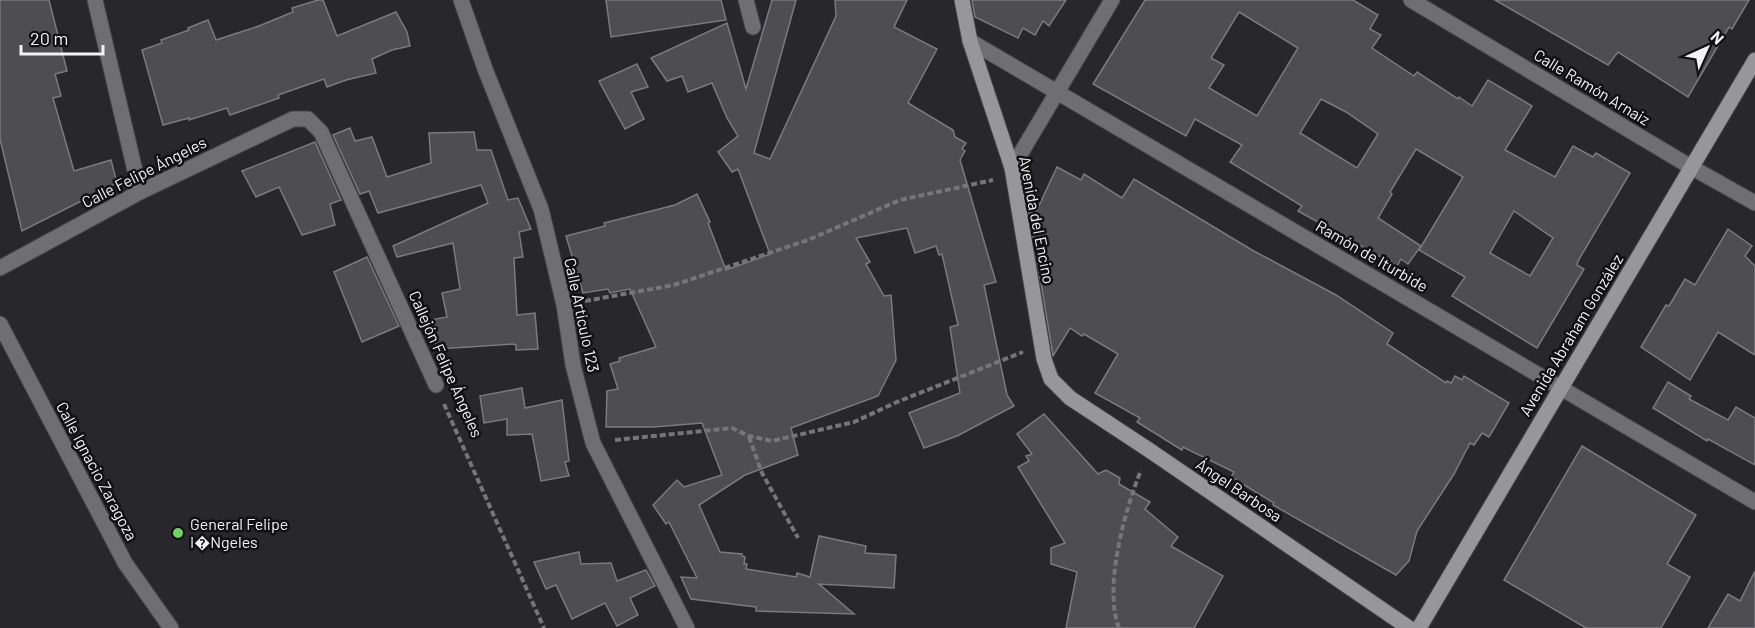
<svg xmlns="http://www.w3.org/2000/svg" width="1755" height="628" viewBox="0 0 1755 628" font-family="Barlow,sans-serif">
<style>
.building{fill:#4e4d52;stroke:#7b7a7f;stroke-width:1.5;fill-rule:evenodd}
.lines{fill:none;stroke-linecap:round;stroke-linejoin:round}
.minor-casing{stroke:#444348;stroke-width:17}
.tertiary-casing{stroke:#444348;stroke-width:17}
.secondary-casing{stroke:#444348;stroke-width:17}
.path{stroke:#767579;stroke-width:4;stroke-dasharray:6 3;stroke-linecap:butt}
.minor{stroke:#6f6f71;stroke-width:15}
.tertiary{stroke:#6f6f71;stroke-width:15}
.secondary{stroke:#97979a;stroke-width:15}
.poi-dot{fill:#6fd360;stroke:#111012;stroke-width:2}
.labels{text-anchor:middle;stroke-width:5;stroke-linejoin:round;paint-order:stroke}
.street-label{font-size:16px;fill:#f2f1f4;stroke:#111012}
.poi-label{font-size:16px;fill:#f2f1f4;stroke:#111012;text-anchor:start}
</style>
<rect width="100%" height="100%" fill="#28272c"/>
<g class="building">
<polygon points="0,0 49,0 67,71 55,74 61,96 53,98 74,171 111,160 117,183 22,231 0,139"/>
<polygon points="318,0 323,0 337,36 396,12 407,32 410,46 392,50 372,59 376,73 346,80 327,87 324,79 278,95 279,98 230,115 227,108 189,120 189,118 163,125 142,50 162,43 161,40 189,30 188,28 208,20 216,40 259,26 293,12 292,8"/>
<polygon points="606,0 721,0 726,20 611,37"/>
<polygon points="772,0 796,0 754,153 770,159 836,16 835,0 907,0 894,27 937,49 908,103 953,130 955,137 966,143 962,149 965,151 960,160 996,282 984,285 1007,395 1014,406 957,436 924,448 909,413 960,393 950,327 958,325 942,254 939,255 936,246 915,253 907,228 856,238 870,262 866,264 884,296 891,295 896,360 878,396 791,428 798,455 745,475 699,505 720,552 742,554 742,556 745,557 744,564 747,564 746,569 796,577 797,573 810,577 819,536 866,546 865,553 896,555 894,588 819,584 854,614 756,611 756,607 691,599 681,577 697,578 669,522 666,524 653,505 677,480 684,487 722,475 702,423 653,427 606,427 607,391 618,389 610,364 620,361 619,358 656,347 630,289 610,293 608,289 583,293 566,236 605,226 604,223 675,205 697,194 710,222 708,223 726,270 770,254 738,169 732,172 718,152 738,136 727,118 712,83 688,92 682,76 667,81 651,58 727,23 746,89"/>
<polygon points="972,0 1066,0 1049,26 1043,21 1035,35 1023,28 1018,38 975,17"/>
<path d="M1145,0H1353L1378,15L1370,29L1381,35L1372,48L1414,76L1417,72L1458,99L1459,97L1472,106L1488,80L1532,106L1505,150L1555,177L1573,146L1593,157L1596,153L1630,173L1578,261L1577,265L1584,269L1537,348L1452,296L1465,277L1419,250L1463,177L1416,149L1390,192L1392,194L1378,218L1421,246L1408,264L1401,259L1397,266L1298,211L1302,206L1230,162L1242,145L1195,119L1186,136L1093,84ZM1239,12L1298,48L1257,116L1209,88L1224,65L1211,58ZM1321,99L1346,112L1378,134L1357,168L1300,133ZM1514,211L1553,238L1530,276L1490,253Z"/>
<polygon points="1495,0 1749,0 1732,29 1729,27 1688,97 1618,52 1608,65"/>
<polygon points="637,64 648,87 631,92 644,119 625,129 599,81"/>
<polygon points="350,128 355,141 372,137 387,177 431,163 429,133 474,132 477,150 491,150 508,200 518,198 531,229 519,232 523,257 514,258 517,315 535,313 538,349 516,350 516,345 513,344 438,349 425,321 447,317 442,293 460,289 453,243 397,257 393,246 488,203 481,185 378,213 369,191 360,194 333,135"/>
<polygon points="315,142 341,200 330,204 335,225 302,235 279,187 256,197 242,171"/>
<polygon points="1057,167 1081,180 1084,174 1122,198 1134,179 1252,250 1336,295 1393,333 1387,344 1446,383 1447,381 1451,383 1455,376 1462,380 1464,376 1509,403 1489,437 1482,433 1474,445 1470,443 1454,474 1417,531 1409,561 1396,575 1273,505 1274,503 1231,477 1234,472 1183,447 1182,450 1137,422 1140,418 1095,393 1118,354 1084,334 1082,336 1070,328 1053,356 1029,211 1035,214"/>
<polygon points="1728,229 1752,246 1745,256 1755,266 1755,355 1718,332 1690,380 1641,347 1666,305 1669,306 1685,279 1695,285"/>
<polygon points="367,257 399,326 362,342 334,272"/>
<polygon points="1668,382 1691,396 1689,399 1728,420 1736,407 1755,418 1755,465 1708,439 1707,441 1653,408"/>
<polygon points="522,388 525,408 562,400 569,461 565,462 569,476 541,481 532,434 507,435 507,419 484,423 480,396"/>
<polygon points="1044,414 1098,474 1106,470 1120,478 1119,484 1150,502 1145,509 1178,537 1171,546 1223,576 1194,628 1066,628 1077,572 1051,564 1051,548 1065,543 1018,467 1029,461 1026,456 1032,454 1017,434"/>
<polygon points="1582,446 1696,515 1667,564 1690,577 1661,628 1586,628 1504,580"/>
<polygon points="579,552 581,564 611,563 617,581 646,570 655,586 630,598 638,615 617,626 605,603 572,619 556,585 546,589 534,562"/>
<polygon points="1755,571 1755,628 1708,628 1728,594 1740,601"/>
</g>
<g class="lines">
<g class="minor-casing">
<g id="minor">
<polyline points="95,0 140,192"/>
<polyline points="746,0 753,27"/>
<polyline points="1411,0 1691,167 1755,203"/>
<polyline points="970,41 1755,502"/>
<polyline points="1012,168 1112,0"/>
<polyline points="0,268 140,192 293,119 308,119 321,132 436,385"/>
</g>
</g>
<g class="tertiary-casing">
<g id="tertiary">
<polyline points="461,0 485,69 541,209 564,305 573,365 593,443 687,628"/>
<polyline points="0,324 125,563 171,628"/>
</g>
</g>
<g class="secondary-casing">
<g id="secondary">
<polyline points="962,0 970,41 1012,168 1044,359 1051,379 1070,398 1149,450 1409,628"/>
<polyline points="1419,628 1755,60"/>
</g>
</g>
<g class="path">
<polyline points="585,301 674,285 808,240 900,200 993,180"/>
<polyline points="444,404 544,628"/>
<polyline points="749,437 762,473 798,538"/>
<polyline points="615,440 732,428 749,436 772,441 854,422 897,402 1023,352"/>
<path d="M1119,628C1103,587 1125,510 1141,470"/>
</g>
<use href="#minor" class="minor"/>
<use href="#tertiary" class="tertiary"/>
<use href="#secondary" class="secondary"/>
</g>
<circle class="poi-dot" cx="178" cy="533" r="6"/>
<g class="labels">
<g class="street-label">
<text transform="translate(1592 87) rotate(31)" y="6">Calle Ramón Arnaiz</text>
<text transform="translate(144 172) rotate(-27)" y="6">Calle Felipe Ángeles</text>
<text transform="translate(1037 220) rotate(79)" y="6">Avenida del Encino</text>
<text transform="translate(1372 256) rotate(30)" y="6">Ramón de Iturbide</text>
<text transform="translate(582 315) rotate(78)" y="6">Calle Artículo 123</text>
<text transform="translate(1571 335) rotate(-59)" y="6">Avenida Abraham González</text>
<text transform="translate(446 364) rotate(66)" y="6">Callejón Felipe Ángeles</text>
<text transform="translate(97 471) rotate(62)" y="6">Calle Ignacio Zaragoza</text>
<text transform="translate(1239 490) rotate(34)" y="6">Ángel Barbosa</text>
</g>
<g class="poi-label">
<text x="190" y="530">General Felipe<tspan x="190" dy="18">I�Ngeles</tspan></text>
</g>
</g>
<g transform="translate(1707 48) rotate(45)" stroke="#111012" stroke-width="4.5" paint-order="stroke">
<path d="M0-4.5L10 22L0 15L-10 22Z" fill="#f2f1f4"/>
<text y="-9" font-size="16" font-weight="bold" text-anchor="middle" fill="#f2f1f4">N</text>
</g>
<path d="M21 45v9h82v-9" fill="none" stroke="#f2f1f4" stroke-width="3"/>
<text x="30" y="45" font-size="18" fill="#f2f1f4" stroke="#111012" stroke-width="4.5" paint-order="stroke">20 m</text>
</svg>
